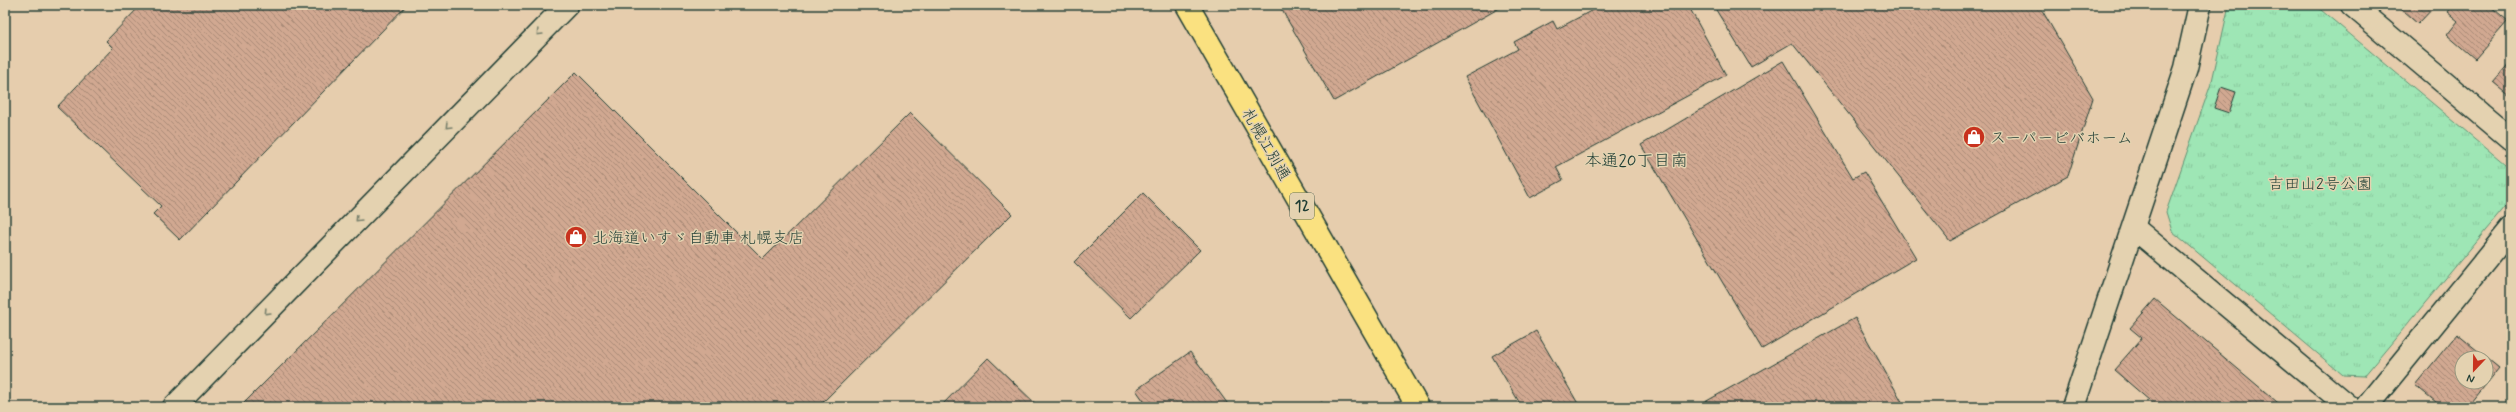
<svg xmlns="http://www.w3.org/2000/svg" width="2516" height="412" viewBox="0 0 2516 412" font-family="Mynerve,'Klee One',sans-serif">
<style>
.park{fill:url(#park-tufts);stroke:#5e9274}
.building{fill:url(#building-back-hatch);stroke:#1f3d34;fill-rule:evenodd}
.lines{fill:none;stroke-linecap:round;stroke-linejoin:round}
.minor-casing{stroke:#1f3d34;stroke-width:25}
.trunk-casing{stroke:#1f3d34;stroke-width:25}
.minor{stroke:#e4d2b0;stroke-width:22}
.trunk{stroke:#fae180;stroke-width:22}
.oneway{stroke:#78806c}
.labels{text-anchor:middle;stroke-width:3;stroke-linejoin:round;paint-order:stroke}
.shield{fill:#e4d2b0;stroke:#5a6a59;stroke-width:1}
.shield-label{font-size:15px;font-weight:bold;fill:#1f3d34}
.poi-label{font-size:16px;fill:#1f3d34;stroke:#e4d2b0;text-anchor:start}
.street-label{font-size:16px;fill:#1f3d34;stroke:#e4d2b0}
.park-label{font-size:16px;fill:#25453a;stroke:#e4d2b0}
.neighbourhood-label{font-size:17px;fill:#1f3d34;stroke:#e4d2b0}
</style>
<defs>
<pattern id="park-tufts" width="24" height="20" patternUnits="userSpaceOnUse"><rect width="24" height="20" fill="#9ee6b5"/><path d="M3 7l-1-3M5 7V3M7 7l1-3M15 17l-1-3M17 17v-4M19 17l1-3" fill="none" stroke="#88c69c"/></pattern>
<pattern id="building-back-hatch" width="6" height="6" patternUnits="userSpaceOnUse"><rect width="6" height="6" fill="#d1a891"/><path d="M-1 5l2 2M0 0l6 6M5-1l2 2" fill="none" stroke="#a98a77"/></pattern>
</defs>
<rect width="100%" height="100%" fill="#e6cdad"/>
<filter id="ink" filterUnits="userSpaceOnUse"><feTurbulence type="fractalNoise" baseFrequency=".025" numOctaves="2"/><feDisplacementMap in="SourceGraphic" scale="8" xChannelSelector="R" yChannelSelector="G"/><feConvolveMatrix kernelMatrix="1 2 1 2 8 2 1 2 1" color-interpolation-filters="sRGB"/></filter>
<g filter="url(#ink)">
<polygon class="park" points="2229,5 2315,5 2511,169 2511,200 2364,376 2343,375 2172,231 2166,212 2212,81"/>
<g class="building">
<polygon points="141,5 407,5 180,240 153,214 161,206 57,107 113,48 106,41"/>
<polygon points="1279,5 1505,5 1334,101"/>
<polygon points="1602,5 1688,5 1726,75 1556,167 1563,180 1530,198 1465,77 1518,49 1514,42 1553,21 1557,29"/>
<polygon points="1713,5 2039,5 2093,98 2068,176 1950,241 1792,43 1751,67"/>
<polygon points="2396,5 2436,5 2418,24"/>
<polygon points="2452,5 2489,5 2508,21 2475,59 2447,35 2458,21 2447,12"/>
<polygon points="2504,5 2511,5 2511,11"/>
<polygon points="1783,61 1853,178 1864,172 1916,258 1762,349 1641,145"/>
<polygon points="2511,61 2511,97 2493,82"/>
<polygon points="576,72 763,259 910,113 1012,214 818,407 240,407"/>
<polygon points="2221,87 2236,92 2229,113 2214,108"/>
<polygon points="1143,193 1200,250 1131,318 1074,262"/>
<polygon points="2155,299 2283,407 2157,407 2114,370 2142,338 2130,328"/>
<polygon points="1855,318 1905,407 1696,407"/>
<polygon points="1536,331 1580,407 1522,407 1492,356"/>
<path d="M2457,334L2499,368L2468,407H2442L2415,385ZM2462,358H2486V382H2462Z"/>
<polygon points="1190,352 1230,407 1148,407 1136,390"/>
<polygon points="988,358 1039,407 940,407"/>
<polygon points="1322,402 1325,407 1313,407"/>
</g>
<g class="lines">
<g class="minor-casing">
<g id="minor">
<polyline points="2352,5 2511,139"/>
<polyline points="2134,228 2349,407"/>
<polyline points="174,407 567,5"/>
<polyline points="2073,407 2186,68 2200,5"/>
<polyline points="2366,407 2511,229"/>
</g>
</g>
<g class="trunk-casing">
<polyline id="trunk" points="1187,5 1418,407"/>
</g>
<use href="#minor" class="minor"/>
<use href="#trunk" class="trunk"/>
</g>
<defs><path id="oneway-chevron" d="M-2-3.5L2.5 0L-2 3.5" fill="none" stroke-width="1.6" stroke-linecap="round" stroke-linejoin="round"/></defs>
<g class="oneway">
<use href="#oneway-chevron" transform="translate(539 33) rotate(134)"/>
<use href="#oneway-chevron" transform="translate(448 126) rotate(134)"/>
<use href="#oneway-chevron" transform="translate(358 219) rotate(134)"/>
<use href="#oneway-chevron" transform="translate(267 312) rotate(134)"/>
</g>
</g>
<defs>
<g id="shop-disc" transform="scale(1.15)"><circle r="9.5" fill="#c8321e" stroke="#e4d2b0"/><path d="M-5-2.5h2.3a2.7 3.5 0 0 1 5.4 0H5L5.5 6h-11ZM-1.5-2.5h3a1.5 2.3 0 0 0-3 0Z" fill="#fff"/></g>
</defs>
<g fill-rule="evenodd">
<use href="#shop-disc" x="1974" y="137"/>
<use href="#shop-disc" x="576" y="237"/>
</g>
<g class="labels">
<rect class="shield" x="1290" y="193" width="24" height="26" rx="3"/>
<g class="shield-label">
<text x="1302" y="211">12</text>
</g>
<g class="poi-label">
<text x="1990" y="143">スーパービバホーム</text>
<text x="592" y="243">北海道いすゞ自動車 札幌支店</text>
</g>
<g class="street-label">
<text transform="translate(1267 144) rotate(60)" y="6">札幌江別通</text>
</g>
<g class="park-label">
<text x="2320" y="189">吉田山2号公園</text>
</g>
<g class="neighbourhood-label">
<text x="1636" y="166">本通20丁目南</text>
</g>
</g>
<rect width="2516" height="412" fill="none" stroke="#e4d2b0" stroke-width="20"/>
<rect x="10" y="10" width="2496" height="392" fill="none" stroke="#1f3d34" stroke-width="1.5" filter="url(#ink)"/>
<g transform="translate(2474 370) rotate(202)"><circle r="19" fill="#e4d2b0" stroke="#95967e"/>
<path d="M0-3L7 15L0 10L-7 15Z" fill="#c8321e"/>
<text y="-6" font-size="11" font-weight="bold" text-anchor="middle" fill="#1f3d34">N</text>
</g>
</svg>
